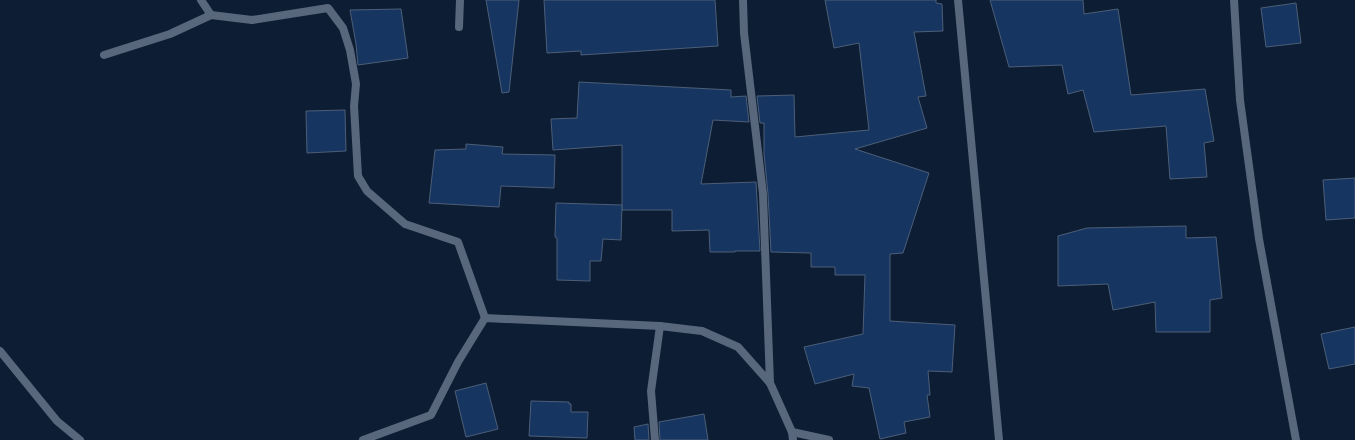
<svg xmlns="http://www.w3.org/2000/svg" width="1355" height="440" viewBox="0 0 1355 440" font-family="'Space Grotesk',sans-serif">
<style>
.building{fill:#163661;stroke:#4c5e78}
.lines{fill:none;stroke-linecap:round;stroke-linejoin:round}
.minor{stroke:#58677c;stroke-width:8}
</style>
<rect width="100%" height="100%" fill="#0d1d33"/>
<g class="building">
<polygon points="486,0 519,0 509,92 502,93"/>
<polygon points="544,0 715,0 718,46 581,55 581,51 547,53"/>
<polygon points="825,0 936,0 936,3 942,4 943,31 914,32 926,96 918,97 927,128 855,149 929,173 903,253 890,254 890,321 955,325 952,372 928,371 930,395 927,395 930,417 904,422 906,433 880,439 869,388 852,386 854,374 815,384 804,347 863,334 865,275 835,275 835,267 811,267 811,253 771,252 768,194 764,154 764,123 760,123 757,96 794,95 795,137 869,130 859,43 834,48"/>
<polygon points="990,0 1083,0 1084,14 1118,9 1131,95 1205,89 1214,141 1204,143 1207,177 1170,179 1166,126 1094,132 1083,90 1068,94 1062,65 1009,67"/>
<polygon points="1296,3 1301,43 1266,47 1261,8"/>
<polygon points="401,9 408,58 358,65 356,44 350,10"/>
<polygon points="579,82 731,90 731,97 746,96 749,122 713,120 701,184 756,182 760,251 735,251 735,252 710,252 709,230 672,231 672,210 622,210 622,145 553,150 551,119 577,118"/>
<polygon points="345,110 346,151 307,153 306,111"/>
<polygon points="466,144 503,147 502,154 555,155 554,188 501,186 499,207 429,203 435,150 466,149"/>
<polygon points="1355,178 1355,218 1326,220 1323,180"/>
<polygon points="556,203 622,205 621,240 603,239 601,261 590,261 590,281 557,280 557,238 555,237"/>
<polygon points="1186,226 1186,238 1216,237 1222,298 1210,300 1210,332 1156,332 1155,302 1113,310 1108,284 1058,286 1058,236 1087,228"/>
<polygon points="1355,327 1355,364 1329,369 1321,334"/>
<polygon points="486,383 498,429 466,437 455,391"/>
<polygon points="531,401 569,402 569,404 571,404 571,412 588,412 587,438 529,436"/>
<polygon points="704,414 708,440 660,440 659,422"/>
<polygon points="648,424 649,440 635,440 634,427"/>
</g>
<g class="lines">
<g class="minor">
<polyline points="201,0 211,15"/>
<polyline points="743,0 744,33 763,194 770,383"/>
<polyline points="958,0 999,440"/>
<polyline points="1234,0 1240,100 1259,239 1296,440"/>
<polyline points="459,27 460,0"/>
<polyline points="104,55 170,34 211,15 252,20 328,8 343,28 350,50 356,84 354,106 358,176 367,191 405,224 458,242 485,318"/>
<polyline points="0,351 57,421 80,440"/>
<polyline points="792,432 829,440"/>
<polyline points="363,440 431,415 458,362 485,318 660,326 702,331 738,347 770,383 792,432 793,440"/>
<polyline points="655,440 651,391 660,326"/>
</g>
</g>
</svg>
